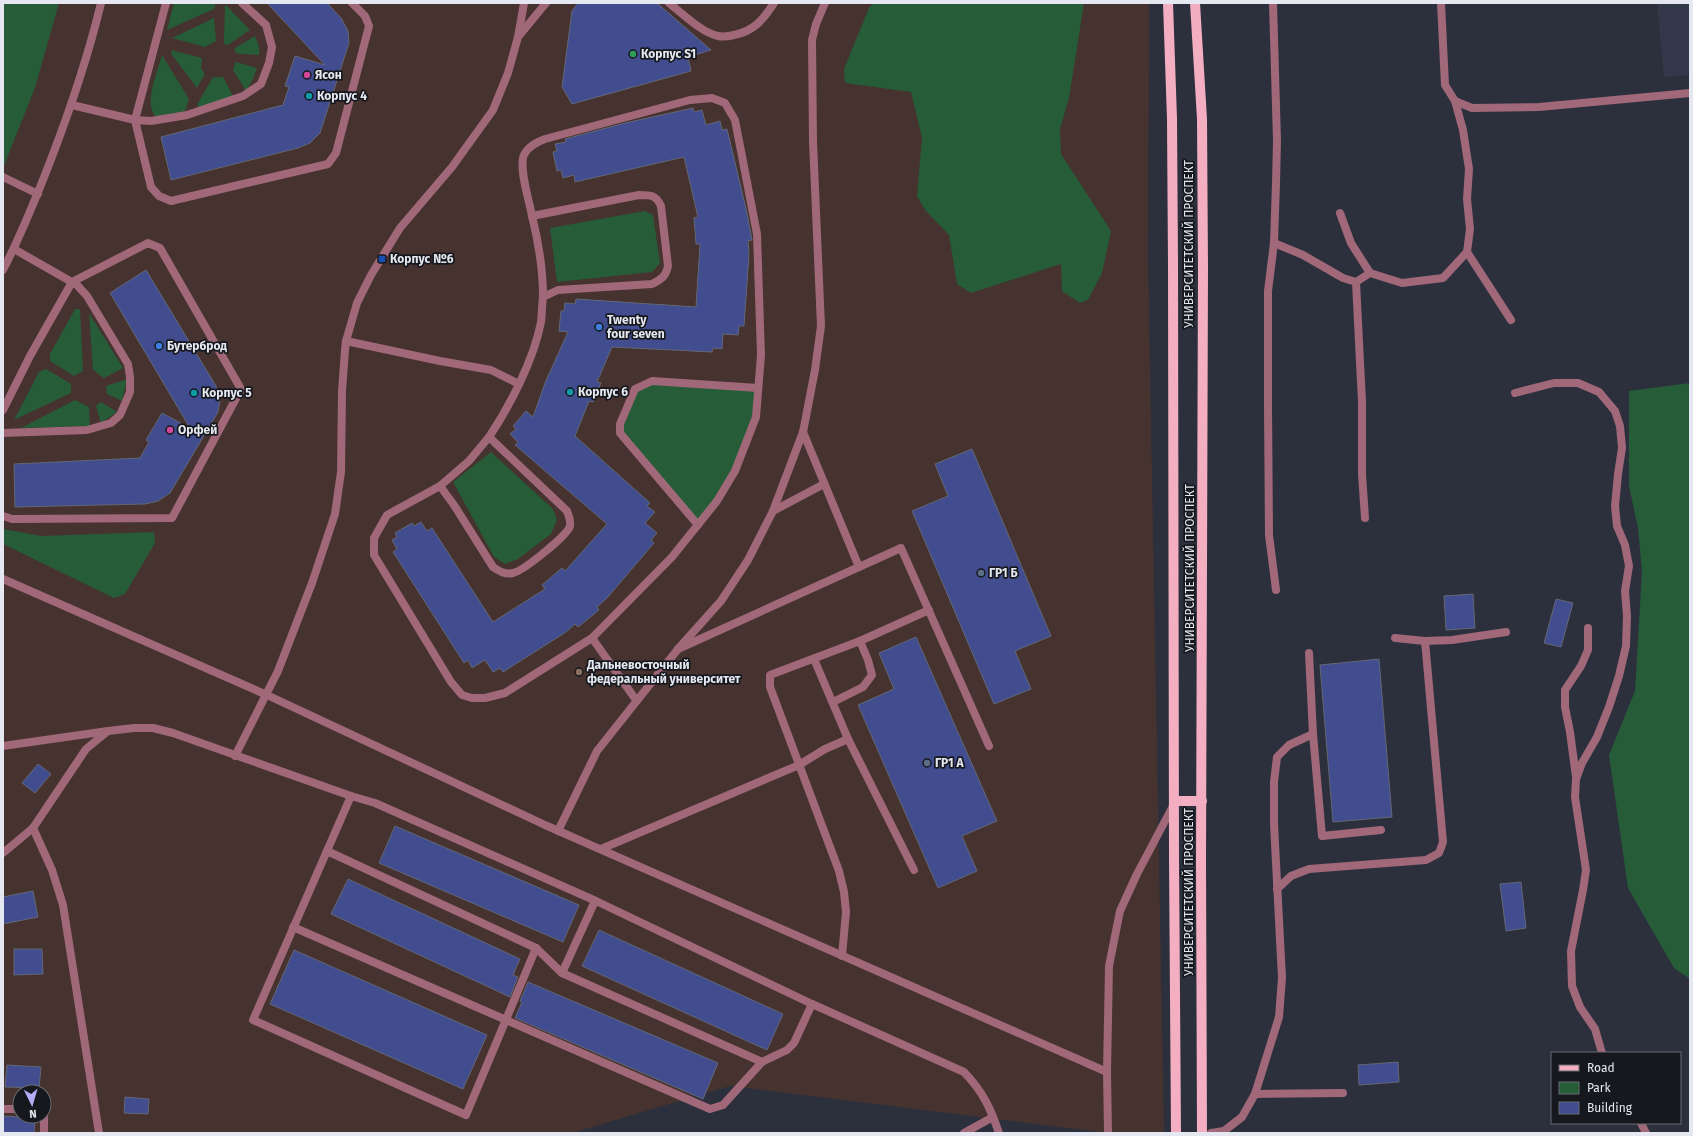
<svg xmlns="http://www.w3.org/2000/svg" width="1693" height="1136" viewBox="0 0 1693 1136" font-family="'Fira Sans',sans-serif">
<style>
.built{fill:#32374a}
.education{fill:#46322f;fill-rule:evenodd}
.green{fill:#265c38}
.building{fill:#414d8e;stroke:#636776}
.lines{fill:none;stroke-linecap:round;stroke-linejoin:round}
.service{stroke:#a06878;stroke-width:8}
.minor{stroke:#a06878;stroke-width:8}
.primary{stroke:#f4aec2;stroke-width:10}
.leisure-dot{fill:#2e9e5b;stroke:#16181e;stroke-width:1.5}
.hotel-dot{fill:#d1479c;stroke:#16181e;stroke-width:1.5}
.culture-dot{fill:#0f9aa8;stroke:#16181e;stroke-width:1.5}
.transit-dot{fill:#1a4fb4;stroke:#16181e;stroke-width:1.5}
.shop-dot{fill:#3f7fe0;stroke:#16181e;stroke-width:1.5}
.service-dot{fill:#5c6f8a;stroke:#16181e;stroke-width:1.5}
.education-dot{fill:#8d6e63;stroke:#16181e;stroke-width:1.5}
.labels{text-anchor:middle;stroke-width:3.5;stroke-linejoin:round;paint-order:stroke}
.poi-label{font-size:12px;font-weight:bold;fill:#e5e8f0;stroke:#16181e;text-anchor:start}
.street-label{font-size:12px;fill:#e5e8f0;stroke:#16181e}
</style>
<rect width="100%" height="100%" fill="#2c303c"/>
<polygon class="built" points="1657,3 1690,3 1690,75 1664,77"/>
<path class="education" d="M3,3H1149L1148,257L1164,1133H1108L730,1086L572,1133H3ZM20,1092H44V1116H20Z"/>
<g class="green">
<polygon points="3,3 59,3 35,88 3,168"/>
<polygon points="174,3 216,3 214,9 167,30"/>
<polygon points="873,3 1084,3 1069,98 1060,129 1061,154 1111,231 1102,273 1088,300 1080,303 1062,291 1061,264 971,293 957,284 949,235 925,210 917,196 922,138 911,92 845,83 844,69 869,8"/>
<polygon points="225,4 250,30 229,44 226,45 224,43 224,38"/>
<polygon points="214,18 216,41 205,47 172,38"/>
<polygon points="255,36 259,47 259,55 238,54 235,51 235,48"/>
<polygon points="171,50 202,58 201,68 205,74 197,88 172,55"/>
<path d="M162,55L189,99L185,111L156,117C143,104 158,70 162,55Z"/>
<polygon points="236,62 257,68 253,79 246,91 233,70"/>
<polygon points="213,77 223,77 233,96 197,109 198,103"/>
<polygon points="645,211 653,215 660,263 652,272 557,282 550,228"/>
<polygon points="75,309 80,309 83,371 74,376 50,361 50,354"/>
<polygon points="89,313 123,368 104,378 93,370"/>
<polygon points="46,369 71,384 71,393 14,420 39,372"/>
<polygon points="127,379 122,401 107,394 106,386"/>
<polygon points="652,381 758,388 756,417 735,471 698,525 620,433 635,389"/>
<polygon points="1690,383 1690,979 1674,968 1628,888 1609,755 1635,691 1642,572 1638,528 1629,486 1629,391"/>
<polygon points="75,400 89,407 90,426 21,428"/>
<polygon points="101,402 117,412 101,423 96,406"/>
<polygon points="491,452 553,509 557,520 551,534 518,559 505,564 494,557 453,482"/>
<polygon points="3,529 41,536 154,532 155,543 125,594 114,598 3,544"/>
</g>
<g class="building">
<polygon points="267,3 327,3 341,18 348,31 349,43 320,133 310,143 298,148 171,180 161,137 283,105 289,87 285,86 295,56 325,65"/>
<polygon points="578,3 657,3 711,50 688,57 691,71 572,104 562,87 572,11"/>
<polygon points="693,108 694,112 702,110 706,125 720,121 722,130 727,129 747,213 752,240 748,241 749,254 744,326 739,326 738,335 723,334 722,349 713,348 712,352 612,347 597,382 601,383 593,402 589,401 575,436 650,503 647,506 655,512 645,523 657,533 651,540 654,543 607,598 597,607 599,610 578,627 575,624 566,632 503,672 500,668 493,672 485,660 472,668 468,660 464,663 393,552 397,549 392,540 397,537 395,533 412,523 414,526 421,522 427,531 432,528 493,622 545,589 542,585 562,568 565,571 607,524 515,445 518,442 510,434 516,429 513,426 526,411 533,417 545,383 568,332 559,331 561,311 564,311 565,303 575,304 576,299 696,307 700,244 696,244 694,218 698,217 684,157 575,182 574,175 563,178 561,170 557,171 553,152 557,151 555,144 566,142 565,139 625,123"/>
<polygon points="146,270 216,386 220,400 218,412 170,493 158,501 145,504 15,507 14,464 140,458 149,442 146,440 162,413 190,428 110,293"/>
<polygon points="972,449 1051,636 1015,651 1031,689 994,704 912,511 948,496 935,464"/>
<polygon points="1473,594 1475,628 1446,630 1444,596"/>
<polygon points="1556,599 1573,603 1561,647 1544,643"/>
<polygon points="916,637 997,821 962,836 977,871 938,888 858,705 894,689 879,653"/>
<polygon points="1379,659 1392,817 1333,822 1320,665"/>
<polygon points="38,764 51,774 35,793 22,783"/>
<polygon points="395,826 579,905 563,942 379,863"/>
<polygon points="348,879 520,959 513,975 518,977 510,997 331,914"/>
<polygon points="1521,882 1526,928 1506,931 1500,884"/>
<polygon points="33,891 38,917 3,924 3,897"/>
<polygon points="599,930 783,1014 767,1050 582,966"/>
<polygon points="14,949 42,949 43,974 14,975"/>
<polygon points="294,950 487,1035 463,1089 270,1004"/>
<polygon points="528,982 718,1063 703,1099 515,1018 522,1002 520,1001"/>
<polygon points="1398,1062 1399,1082 1359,1085 1358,1065"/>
<polygon points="7,1065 41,1067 39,1088 5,1087"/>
<polygon points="125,1097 149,1099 148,1114 124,1113"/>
<polygon points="3,1116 35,1118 34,1133 3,1133"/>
</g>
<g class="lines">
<g class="service">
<polyline points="166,3 135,120 151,187 159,196 171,201 328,164 336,153 369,26 365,16 352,3"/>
<path d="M669,3C682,13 702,33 718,36C723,37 730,36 734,35C754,31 763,20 774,3"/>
<polyline points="1273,3 1277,141 1276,183 1274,243 1268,291 1268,406 1269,535 1276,590"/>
<polyline points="1441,3 1445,85 1455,101 1472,108 1539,107 1690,93"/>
<polyline points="518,37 546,3"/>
<polyline points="72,105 135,120 151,121 187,115 243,96 261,84 269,63 272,47 266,25 242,3"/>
<polyline points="1340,213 1351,243 1370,273"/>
<path d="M532,216C539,244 543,269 543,297"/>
<polyline points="1274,243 1303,255 1343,278 1356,282 1362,402 1362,474 1365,518"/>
<polyline points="1467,252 1511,320"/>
<polyline points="1356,282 1370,273 1402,283 1443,278 1467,252 1470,229 1467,199 1469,169 1463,130 1455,101"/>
<polyline points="346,341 440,361 491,370 519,384"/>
<polyline points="1515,393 1554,383 1578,383 1599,392 1615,411 1620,426 1622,448 1618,474 1615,506 1617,526 1625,545 1629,566 1625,591 1627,616 1626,646 1619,676 1609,707 1597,737 1582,763 1576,779 1575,797 1586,870 1583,890 1571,951 1572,986 1580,1007 1595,1029 1602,1053"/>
<polyline points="3,410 30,356 72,282 148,243 160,248 241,389 172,518 12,519 3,516"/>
<polyline points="803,432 859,567"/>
<polyline points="3,433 87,430 111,423 120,415 130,392 130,377 128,364 87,296 77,285 14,249"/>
<polyline points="440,486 469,461 489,437"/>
<polyline points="773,511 824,484"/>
<polyline points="698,525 625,439 620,433 620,424 635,389 652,381 758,388"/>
<path d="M592,638L505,693L485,698H472L462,695L451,682L374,555V538L387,515L440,486L454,505L493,567C499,571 505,575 513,573C523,571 567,536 570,526C571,520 569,516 567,511L489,437C510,406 534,359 541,322C542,313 542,305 543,297L558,290L652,284C662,279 666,276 668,266L661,206C656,195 651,195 639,195L532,216C530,203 517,164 525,153C529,146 537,142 545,139L690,100L712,98L725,103L735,120L757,234L761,355L756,417L735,471L717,501L672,557L592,638L636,700"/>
<polyline points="1395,638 1425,641"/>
<polyline points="678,649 901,548 989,746"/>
<polyline points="1309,653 1313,734 1322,836 1381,830"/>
<polyline points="814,659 848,739 914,870"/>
<polyline points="833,702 863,687 872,675 868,660 860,641"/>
<polyline points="3,746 108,731"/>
<polyline points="1576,777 1570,732 1565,707 1565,690 1581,666 1588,650 1588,628"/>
<polyline points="351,796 253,1020 466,1115 536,948"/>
<polyline points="33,828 52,870 63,905 99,1133"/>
<polyline points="601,849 799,765 825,749 848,739"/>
<polyline points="327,851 536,948 562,973 762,1062 787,1050 794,1043 812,1004"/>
<polyline points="1277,889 1291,876 1309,869 1426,860 1439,853 1443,842 1425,641 1452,640 1506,632"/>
<polyline points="293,927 710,1109 723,1105 762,1062"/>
<polyline points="842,956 846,912 844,892 839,871 770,687 770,675 860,641 929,610"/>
<polyline points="562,973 595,901"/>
<polyline points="1255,1094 1343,1093"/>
<polyline points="3,1109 20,1109"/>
<polyline points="1641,1123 1646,1133"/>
<polyline points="44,1133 44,1116"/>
<polyline points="964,1133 993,1117"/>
<polyline points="1211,1133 1224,1131 1242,1117 1255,1094 1279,1017 1282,978 1274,824 1274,782 1277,757 1289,745 1313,734"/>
</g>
<g class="minor">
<polyline points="3,177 38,194"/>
<path d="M3,270C21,235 36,198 50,162C70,110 88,57 101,3"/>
<polyline points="3,579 267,695 545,825 1107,1072"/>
<polyline points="235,756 278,671 312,583 335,514 341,472 342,391 345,350 346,341 357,303 371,275 400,228 452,167 493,110 508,73 518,37 524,3"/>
<polyline points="558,831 597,751 678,649 721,601 748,560 773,511 803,432 815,370 821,326 813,142 812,40 816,24 825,3"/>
<path d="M3,853L33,828L86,749L108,731L134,728H153L173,733L351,796L375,803L596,901L812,1004L964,1072C983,1092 990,1107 999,1133"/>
<polyline points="1108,1133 1107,1072 1109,966 1120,911 1137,874 1174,804"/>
</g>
<g class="primary">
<polyline points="1168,3 1172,119 1173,264 1174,858 1176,1133"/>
<polyline points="1195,3 1202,119 1203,268 1201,862 1202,1133"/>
<polyline points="1175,801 1202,801"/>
</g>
</g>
<circle class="leisure-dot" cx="633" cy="54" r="4"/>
<g class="hotel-dot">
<circle cx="307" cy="75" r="4"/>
<circle cx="170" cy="430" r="4"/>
</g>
<g class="culture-dot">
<circle cx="309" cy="96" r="4"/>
<circle cx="570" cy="392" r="4"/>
<circle cx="194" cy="393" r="4"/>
</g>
<rect class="transit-dot" x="378" y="255" width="8" height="8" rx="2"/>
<g class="shop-dot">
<circle cx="599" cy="327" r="4"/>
<circle cx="159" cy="346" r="4"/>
</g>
<g class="service-dot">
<circle cx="981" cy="573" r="4"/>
<circle cx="927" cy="763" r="4"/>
</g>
<circle class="education-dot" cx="579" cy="672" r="4"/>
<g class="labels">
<g class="poi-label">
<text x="641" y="58">Корпус S1</text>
<text x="315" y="79">Ясон</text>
<text x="317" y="100">Корпус 4</text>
<text x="390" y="263">Корпус №6</text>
<text x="607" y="324">Twenty<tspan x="607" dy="14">four seven</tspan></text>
<text x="167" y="350">Бутерброд</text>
<text x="578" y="396">Корпус 6</text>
<text x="202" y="397">Корпус 5</text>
<text x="178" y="434">Орфей</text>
<text x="989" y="577">ГР1 Б</text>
<text x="587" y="669">Дальневосточный<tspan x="587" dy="14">федеральный университет</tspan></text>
<text x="935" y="767">ГР1 А</text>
</g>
<g class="street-label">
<text transform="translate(1189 244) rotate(-90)" y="4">УНИВЕРСИТЕТСКИЙ ПРОСПЕКТ</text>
<text transform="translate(1190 568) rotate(-90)" y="4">УНИВЕРСИТЕТСКИЙ ПРОСПЕКТ</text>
<text transform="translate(1189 892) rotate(-90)" y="4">УНИВЕРСИТЕТСКИЙ ПРОСПЕКТ</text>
</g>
</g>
<rect width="1693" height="1136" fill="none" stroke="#e5e8f0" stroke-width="8"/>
<rect x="1551" y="1052" width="130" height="72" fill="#16181e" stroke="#696b72"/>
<rect x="1559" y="1065" width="20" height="6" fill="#f4aec2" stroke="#696b72"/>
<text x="1587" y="1072" font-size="12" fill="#e5e8f0">Road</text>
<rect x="1559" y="1082" width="20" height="12" fill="#265c38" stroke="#696b72"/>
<text x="1587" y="1092" font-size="12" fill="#e5e8f0">Park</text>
<rect x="1559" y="1102" width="20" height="12" fill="#414d8e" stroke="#696b72"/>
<text x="1587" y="1112" font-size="12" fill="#e5e8f0">Building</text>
<g transform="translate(32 1104) rotate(175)"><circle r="19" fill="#16181e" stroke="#696b72"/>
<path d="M0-3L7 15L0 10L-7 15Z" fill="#b6acf8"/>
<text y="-6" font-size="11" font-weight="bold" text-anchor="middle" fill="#e5e8f0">N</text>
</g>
</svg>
